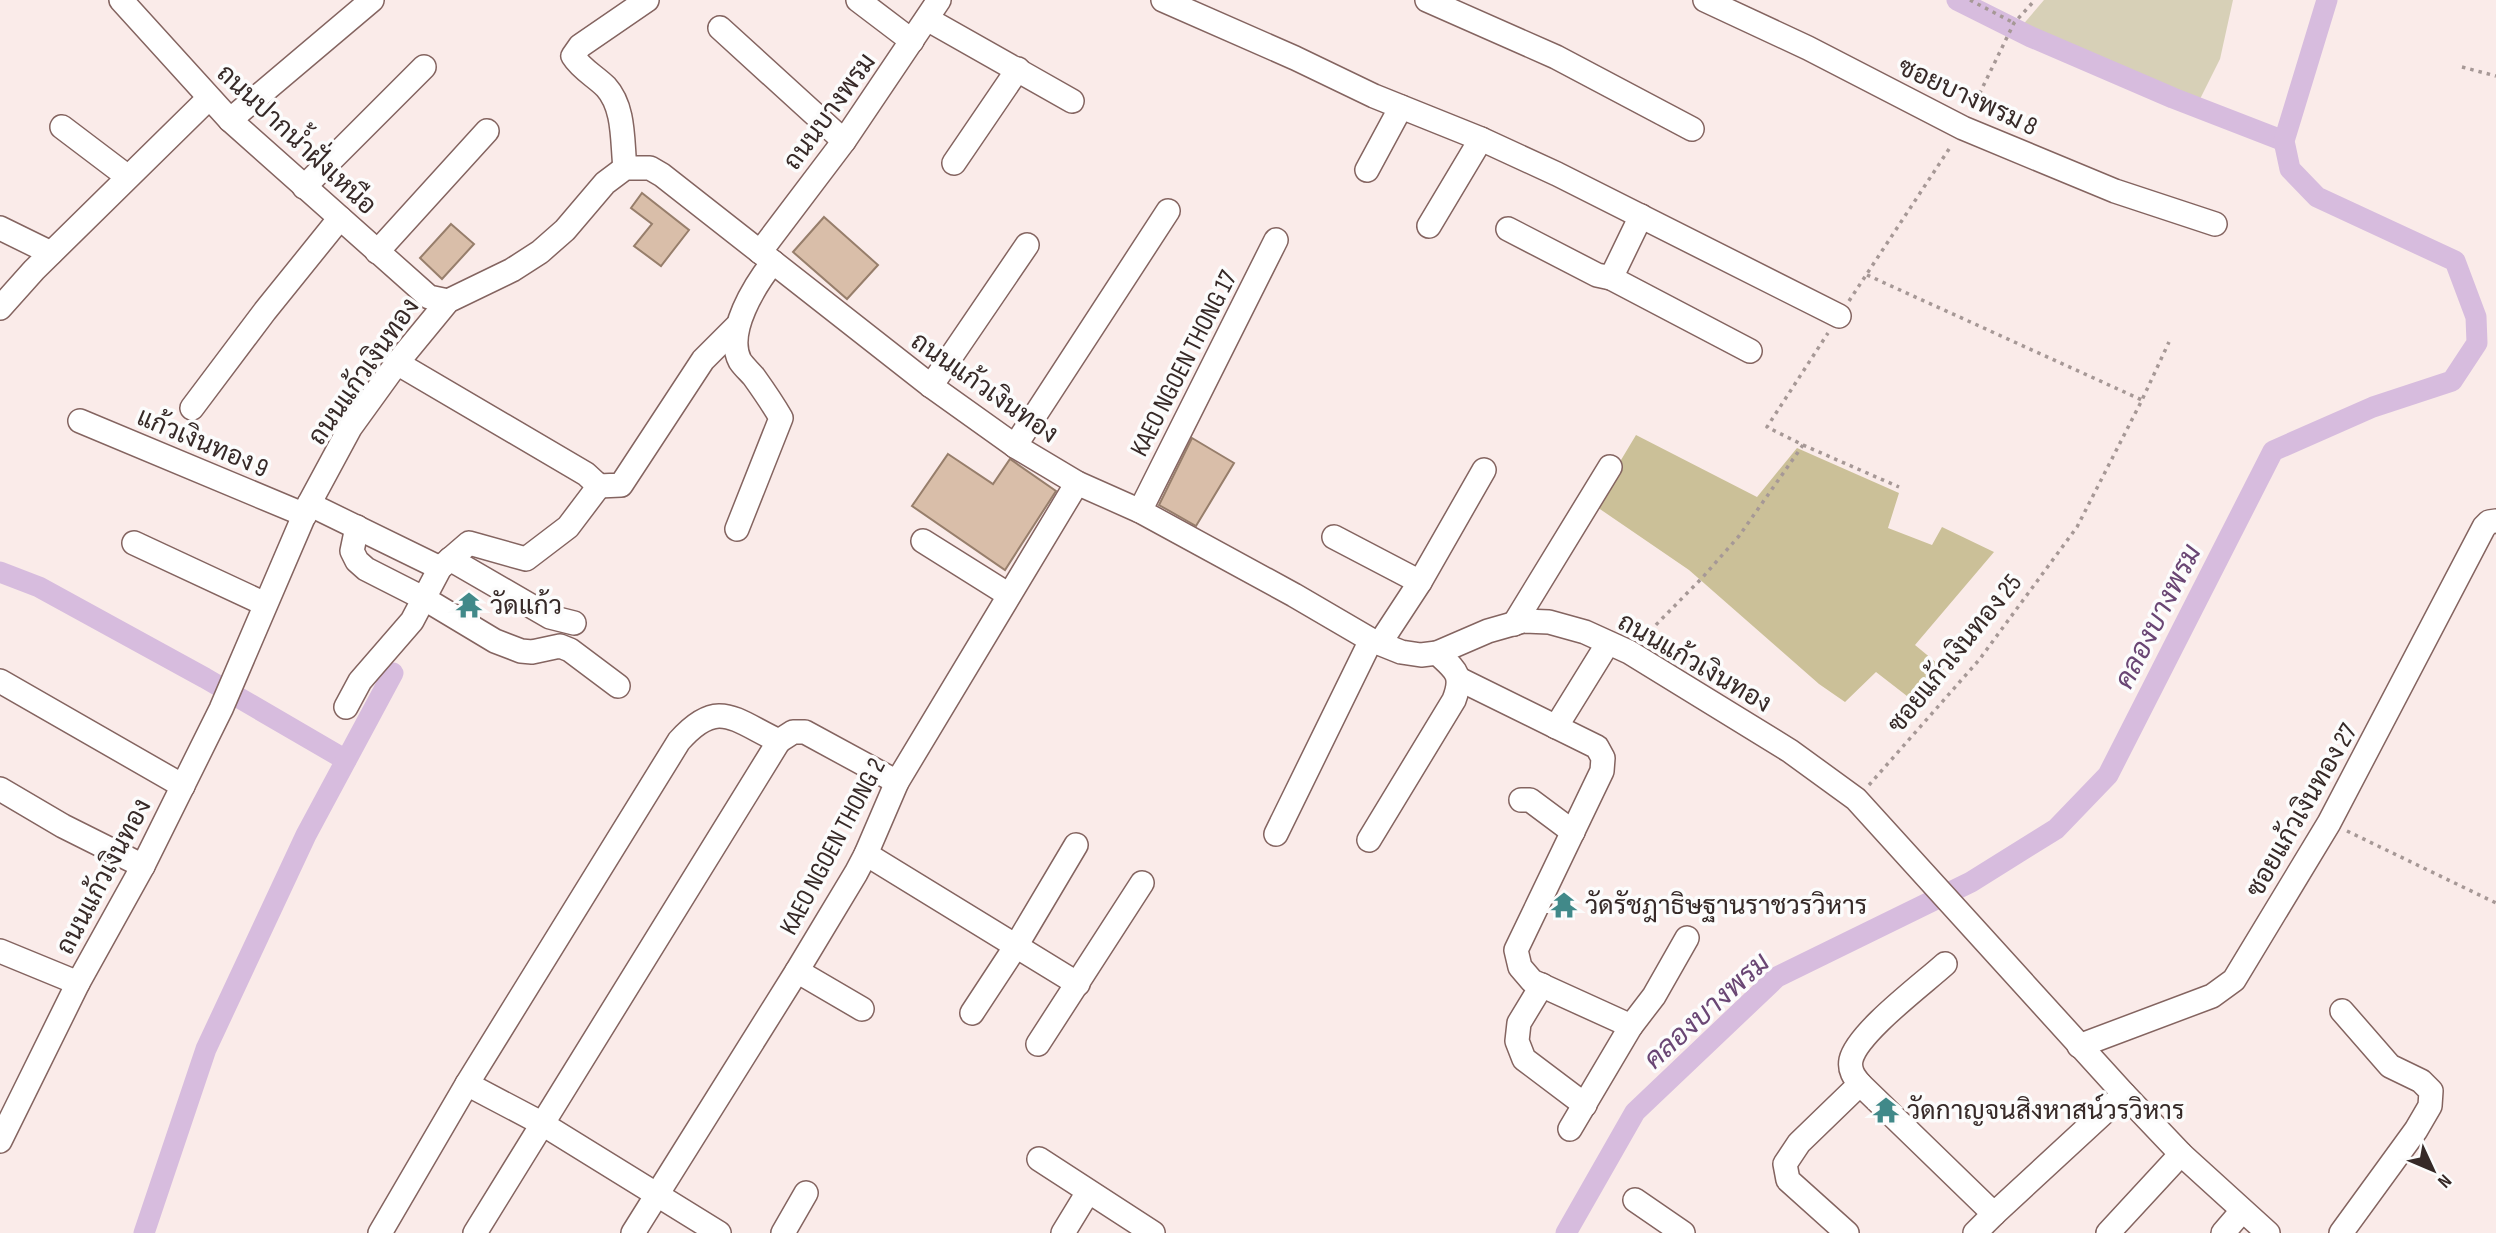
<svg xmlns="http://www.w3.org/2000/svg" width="2496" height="1233" viewBox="0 0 2496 1233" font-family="'Sofia Sans Condensed',Sarabun,sans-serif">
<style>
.green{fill:#d7d0b7}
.forest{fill:#cbc098}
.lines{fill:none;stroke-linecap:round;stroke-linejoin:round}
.canal{stroke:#d7bcde;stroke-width:21}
.building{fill:#d9bea9;stroke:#977e6b;stroke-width:2}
.minor-casing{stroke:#846460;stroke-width:26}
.path{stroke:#a69896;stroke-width:3.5;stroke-dasharray:3.5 5;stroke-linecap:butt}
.minor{stroke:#fff;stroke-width:23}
.labels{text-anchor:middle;stroke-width:7;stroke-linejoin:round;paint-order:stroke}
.street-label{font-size:26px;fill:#362927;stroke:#fcfcfc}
.poi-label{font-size:26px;fill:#362927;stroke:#fcfcfc;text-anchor:start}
.water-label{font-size:28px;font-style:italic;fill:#6a4674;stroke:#fcfcfc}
</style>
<rect width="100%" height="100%" fill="#faebe9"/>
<polygon class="green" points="2044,0 2233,0 2220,59 2199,101 2021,27"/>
<polygon class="forest" points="1636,435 1757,497 1797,448 1899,493 1888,528 1932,545 1942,527 1994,552 1915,645 1944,669 1916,703 1876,672 1845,702 1819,684 1689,570 1594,505"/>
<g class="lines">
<g class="canal">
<polyline points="1957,0 2031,37 2173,98 2284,141"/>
<polyline points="0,572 39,587 205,678 346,760"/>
<polyline points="144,1233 206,1049 306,835 393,673"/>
<polyline points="1566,1233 1635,1112 1777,977 1971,882 2056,829 2108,775 2273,451 2373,407 2452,381 2477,343 2476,317 2455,261 2317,197 2290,169 2284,141 2327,0"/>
</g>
</g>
<g class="building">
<polygon points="642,193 689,230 661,266 634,246 652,224 631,208"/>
<polygon points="824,217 878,265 847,299 793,252"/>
<polygon points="451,224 474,244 442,279 420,258"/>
<polygon points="1192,438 1234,463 1196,526 1159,505"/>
<polygon points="948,454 993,484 1010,459 1056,491 1005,570 912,506"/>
</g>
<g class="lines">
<g class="minor-casing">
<g id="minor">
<polyline points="121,0 230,120 429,297 448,301"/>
<polyline points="858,0 912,41"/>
<polyline points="1163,0 1295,58 1374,96 1481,139 1557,174 1839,316"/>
<polyline points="1427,0 1556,57 1692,129"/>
<polyline points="1705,0 1808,48 1963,128 2115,191 2215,224"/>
<polyline points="927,19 1072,101"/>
<polyline points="720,28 844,141"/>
<polyline points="230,120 372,0"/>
<polyline points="62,127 128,177"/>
<polyline points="954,163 1018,69"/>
<path d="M625,168C622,142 625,108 606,87C595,76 581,69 573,56L580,46L647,0"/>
<polyline points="1367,170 1401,107"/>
<polyline points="304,187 424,67"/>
<polyline points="1429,226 1481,139"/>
<polyline points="0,228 51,253"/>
<polyline points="1508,229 1597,275 1611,278 1641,216"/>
<polyline points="377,252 487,131"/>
<polyline points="760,252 844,141 939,0"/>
<polyline points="1611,278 1750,351"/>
<polyline points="0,308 34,270 209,98"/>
<polyline points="397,363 586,474 599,486 621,485 703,360 736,327"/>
<polyline points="931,386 1027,245"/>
<polyline points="192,408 265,311 340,218"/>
<polyline points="80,421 305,515"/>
<polyline points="1015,446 1168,211"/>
<polyline points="309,504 440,568"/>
<polyline points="1140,511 1276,240"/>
<polyline points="357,527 352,551 357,561 366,569 425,599 495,641 521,651 532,652 560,646 570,650 618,686"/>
<path d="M737,529L781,418C773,404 764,391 754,377C750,372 744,367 740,361C725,332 755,285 773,262"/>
<polyline points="1334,537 1420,582"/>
<polyline points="923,541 1009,595"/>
<polyline points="134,543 265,604"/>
<polyline points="450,559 550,617 574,623"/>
<polyline points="1514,624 1610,467"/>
<polyline points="1380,643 1420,582 1484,470"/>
<polyline points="1459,679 1597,747 1603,758 1602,771 1516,950 1520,967 1532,981 1631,1026 1654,996 1687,938"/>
<polyline points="0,681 183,786"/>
<polyline points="346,707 360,681 412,621 440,568 469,543 526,559 568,527 599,486"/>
<polyline points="1556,727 1608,643"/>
<polyline points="0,789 63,826 143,866"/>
<polyline points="1521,800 1530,800 1573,832"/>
<polyline points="1276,834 1371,640"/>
<path d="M1369,840L1454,700C1464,674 1455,670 1437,653"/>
<polyline points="866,854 1078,984"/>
<polyline points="0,951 78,983"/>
<path d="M1945,964C1923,984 1857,1033 1851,1060C1849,1070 1854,1077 1860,1084L1994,1214L2124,1094"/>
<polyline points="797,971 862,1009"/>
<polyline points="1542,985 1519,1023 1517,1041 1524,1059 1585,1105"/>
<polyline points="972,1013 1016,946 1076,845"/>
<polyline points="1038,1044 1142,883"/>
<polyline points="2079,1046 2212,996 2234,980 2329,823 2484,527 2489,522 2496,521"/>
<polyline points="467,1084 541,1123 719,1233"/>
<polyline points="1570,1129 1631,1026"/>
<polyline points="0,1141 78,983 143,866 221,709 309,504 350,428 397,363 448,301 512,270 540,252 565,230 605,183 625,168 650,168 662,175 931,386 1015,446 1077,483 1140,511 1294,595 1371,640 1401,652 1421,655 1437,653 1488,631 1523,621 1549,622 1585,632 1629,652 1790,751 1856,799 2124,1094 2181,1154 2268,1233"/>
<polyline points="1039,1159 1153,1233"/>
<polyline points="1635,1200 1683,1233"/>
<path d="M380,1233L467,1084L679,741C718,697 734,720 779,741L793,732H805L897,782"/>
<polyline points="475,1233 779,741"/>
<polyline points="633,1233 797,971 856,873 866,854 897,782 1077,483"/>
<polyline points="783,1233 806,1193"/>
<polyline points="1063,1233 1088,1192"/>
<polyline points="1847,1233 1788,1180 1785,1164 1799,1143 1860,1084"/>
<polyline points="1975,1233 1994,1214"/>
<polyline points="2108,1233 2181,1154"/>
<polyline points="2223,1233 2242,1211"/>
<polyline points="2341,1233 2416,1130 2430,1106 2431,1091 2421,1081 2390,1066 2342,1011"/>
</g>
</g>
<g class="path">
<polyline points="1970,0 2014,23"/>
<polyline points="2462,67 2496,76"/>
<polyline points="1972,109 2014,23 2035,0"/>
<polyline points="1867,275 2142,400"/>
<polyline points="1849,301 1951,146"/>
<polyline points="1803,445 1899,487"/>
<polyline points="1644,637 1702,578 1739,536 1803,445 1767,427 1828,333"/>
<polyline points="1869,785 1979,660 2077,527 2142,400 2169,342"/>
<polyline points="2347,831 2496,903"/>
</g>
<use href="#minor" class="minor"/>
</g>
<defs>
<g id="temple-bare" transform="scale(2.1)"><path d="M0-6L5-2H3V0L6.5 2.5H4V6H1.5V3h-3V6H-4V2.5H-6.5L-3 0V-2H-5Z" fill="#418989" stroke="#fcfcfc" stroke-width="2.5" paint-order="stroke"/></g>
</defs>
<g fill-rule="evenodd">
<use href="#temple-bare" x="469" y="605"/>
<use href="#temple-bare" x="1564" y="905"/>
<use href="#temple-bare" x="1886" y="1110"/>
</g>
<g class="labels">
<g class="street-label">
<text transform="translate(1968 96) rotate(25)" y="9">ซอยบางพรม 8</text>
<text transform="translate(829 111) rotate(-54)" y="9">ถนนบางพรม</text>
<text transform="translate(297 139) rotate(43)" y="9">ถนนปากน้ำฝั่งเหนือ</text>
<text transform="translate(1183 363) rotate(-63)" y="9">KAEO NGOEN THONG 17</text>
<text transform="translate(363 371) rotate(-55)" y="9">ถนนแก้วเงินทอง</text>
<text transform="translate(985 387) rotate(35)" y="9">ถนนแก้วเงินทอง</text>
<text transform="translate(203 442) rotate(23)" y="9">แก้วเงินทอง 9</text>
<text transform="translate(1954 653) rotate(-51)" y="9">ซอยแก้วเงินทอง 25</text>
<text transform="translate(1695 662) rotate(30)" y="9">ถนนแก้วเงินทอง</text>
<text transform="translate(2301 810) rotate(-60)" y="9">ซอยแก้วเงินทอง 27</text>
<text transform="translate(832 846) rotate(-62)" y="9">KAEO NGOEN THONG 2</text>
<text transform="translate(103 876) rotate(-62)" y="9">ถนนแก้วเงินทอง</text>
</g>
<g class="poi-label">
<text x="490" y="614">วัดแก้ว</text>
<text x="1585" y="914">วัดรัชฎาธิษฐานราชวรวิหาร</text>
<text x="1907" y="1119">วัดกาญจนสิงหาสน์วรวิหาร</text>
</g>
<g class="water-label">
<text transform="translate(2157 616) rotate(-63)" y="10">คลองบางพรม</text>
<text transform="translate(1706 1010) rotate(-42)" y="10">คลองบางพรม</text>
</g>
</g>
<g transform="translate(2433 1170) rotate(134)" stroke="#fcfcfc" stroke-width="5" paint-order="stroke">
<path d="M0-5L12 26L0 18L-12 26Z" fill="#362927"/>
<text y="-10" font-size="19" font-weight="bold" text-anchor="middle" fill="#362927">N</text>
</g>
</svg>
